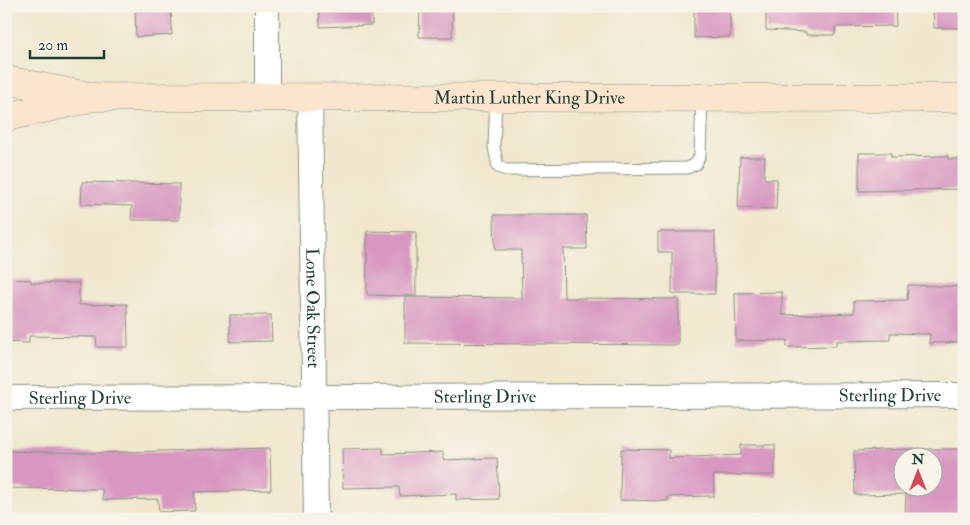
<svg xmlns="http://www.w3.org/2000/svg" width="970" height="525" viewBox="0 0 970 525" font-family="'IM FELL Double Pica',serif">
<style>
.building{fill:#d897c1;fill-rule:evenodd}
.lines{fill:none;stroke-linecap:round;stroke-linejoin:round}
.service-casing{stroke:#889281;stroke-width:13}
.minor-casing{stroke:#889281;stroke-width:26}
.secondary-casing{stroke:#889281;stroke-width:29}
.service{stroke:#fff;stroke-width:11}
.minor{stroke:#fff;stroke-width:24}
.secondary{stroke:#fce5cf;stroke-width:28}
.labels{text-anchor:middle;stroke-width:4;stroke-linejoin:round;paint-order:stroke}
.street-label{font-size:18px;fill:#1f3d34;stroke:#f7f3e8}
</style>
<rect width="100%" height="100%" fill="#f7f3e8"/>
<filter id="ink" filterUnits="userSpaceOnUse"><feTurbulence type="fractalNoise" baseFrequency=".02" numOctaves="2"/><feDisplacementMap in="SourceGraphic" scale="10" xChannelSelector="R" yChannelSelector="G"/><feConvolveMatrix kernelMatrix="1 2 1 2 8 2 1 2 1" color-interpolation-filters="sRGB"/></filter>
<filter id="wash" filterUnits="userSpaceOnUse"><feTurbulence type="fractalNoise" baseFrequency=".0096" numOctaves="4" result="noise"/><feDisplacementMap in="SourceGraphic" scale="20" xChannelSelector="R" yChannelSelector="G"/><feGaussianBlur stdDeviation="1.12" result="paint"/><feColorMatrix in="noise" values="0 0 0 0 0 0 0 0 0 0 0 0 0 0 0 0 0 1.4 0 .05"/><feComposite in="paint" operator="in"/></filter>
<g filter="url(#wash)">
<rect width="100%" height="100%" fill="#f0e7ce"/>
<g id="blocks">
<g class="building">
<polygon points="135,6 171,6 172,35 136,37"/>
<polygon points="319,6 372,6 372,25 320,27"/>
<polygon points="420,6 453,6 452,37 419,37"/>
<polygon points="694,6 730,6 730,37 694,38"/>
<polygon points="766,6 895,6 896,26 835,27 835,35 806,35 806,32 766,30"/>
<polygon points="933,6 964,6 964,28 934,28"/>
<polygon points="859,153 891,153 891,157 948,156 948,159 964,159 964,189 859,191"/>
<polygon points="740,157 765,157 764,179 777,179 776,209 738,208"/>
<polygon points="82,182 179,184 179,220 131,220 132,206 81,204"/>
<polygon points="494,215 586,215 587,249 563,249 564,298 678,299 678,345 405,343 405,297 522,298 521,250 495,250"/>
<polygon points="367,231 416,232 416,296 367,295"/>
<polygon points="658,232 715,232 715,294 672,294 672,252 658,252"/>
<polygon points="6,279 31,280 31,283 79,283 79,305 127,304 128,347 97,347 96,337 29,336 29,343 6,342"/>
<polygon points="908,285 964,287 964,342 929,343 930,334 890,333 890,340 836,341 836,346 787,347 787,340 736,341 735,293 782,292 782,315 854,313 854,301 907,300"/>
<polygon points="230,315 271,315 272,341 230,342"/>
<polygon points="741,445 775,445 775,475 713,475 714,496 668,497 668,501 620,500 621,449 669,450 669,458 741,455"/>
<polygon points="270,448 271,490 194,492 195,511 159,512 158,499 103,500 102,489 6,488 6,451 91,453"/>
<polygon points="383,448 383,454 443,452 443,460 497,458 499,499 456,500 456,494 400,496 399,487 343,488 342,449"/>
<path d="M908,449H964V519H905L906,494L855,495L854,451ZM902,458H932V488H902Z"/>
</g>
</g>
</g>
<g filter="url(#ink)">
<use href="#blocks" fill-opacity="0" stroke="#889281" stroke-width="1"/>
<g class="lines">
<g class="service-casing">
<polyline id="service" points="496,98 494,147 498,167 506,170 687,168 696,164 700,155 702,98"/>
</g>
<g class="minor-casing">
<g id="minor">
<polyline points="267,6 267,98"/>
<path id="s1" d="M310,97L316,519"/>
<path id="s2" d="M6,398L964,395"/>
</g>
</g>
<g class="secondary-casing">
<g id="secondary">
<path id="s3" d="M6,80L94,97L964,98"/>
<polyline points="6,117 83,100"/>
</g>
</g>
<use href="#service" class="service"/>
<use href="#minor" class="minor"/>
<use href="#secondary" class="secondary"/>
</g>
</g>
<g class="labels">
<g class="street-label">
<text dy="6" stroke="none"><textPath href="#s3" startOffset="525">Martin Luther King Drive</textPath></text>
<text dy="6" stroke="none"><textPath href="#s1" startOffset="211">Lone Oak Street</textPath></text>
<text dy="6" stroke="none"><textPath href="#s2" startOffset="884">Sterling Drive</textPath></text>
<text dy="6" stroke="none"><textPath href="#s2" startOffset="479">Sterling Drive</textPath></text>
<text dy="6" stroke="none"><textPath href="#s2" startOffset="74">Sterling Drive</textPath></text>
</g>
</g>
<rect width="970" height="525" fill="none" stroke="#f7f3e8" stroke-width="25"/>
<g transform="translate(918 472)"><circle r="24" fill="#f7f3e8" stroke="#a1aaa0"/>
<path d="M0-4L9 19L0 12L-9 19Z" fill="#d1495b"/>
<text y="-8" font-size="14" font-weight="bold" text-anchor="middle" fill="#1f3d34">N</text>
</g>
<path d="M30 50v8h74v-8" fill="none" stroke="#1f3d34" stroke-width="2.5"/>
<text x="38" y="50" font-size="15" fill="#1f3d34" stroke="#f7f3e8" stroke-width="4" paint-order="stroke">20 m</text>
</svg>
